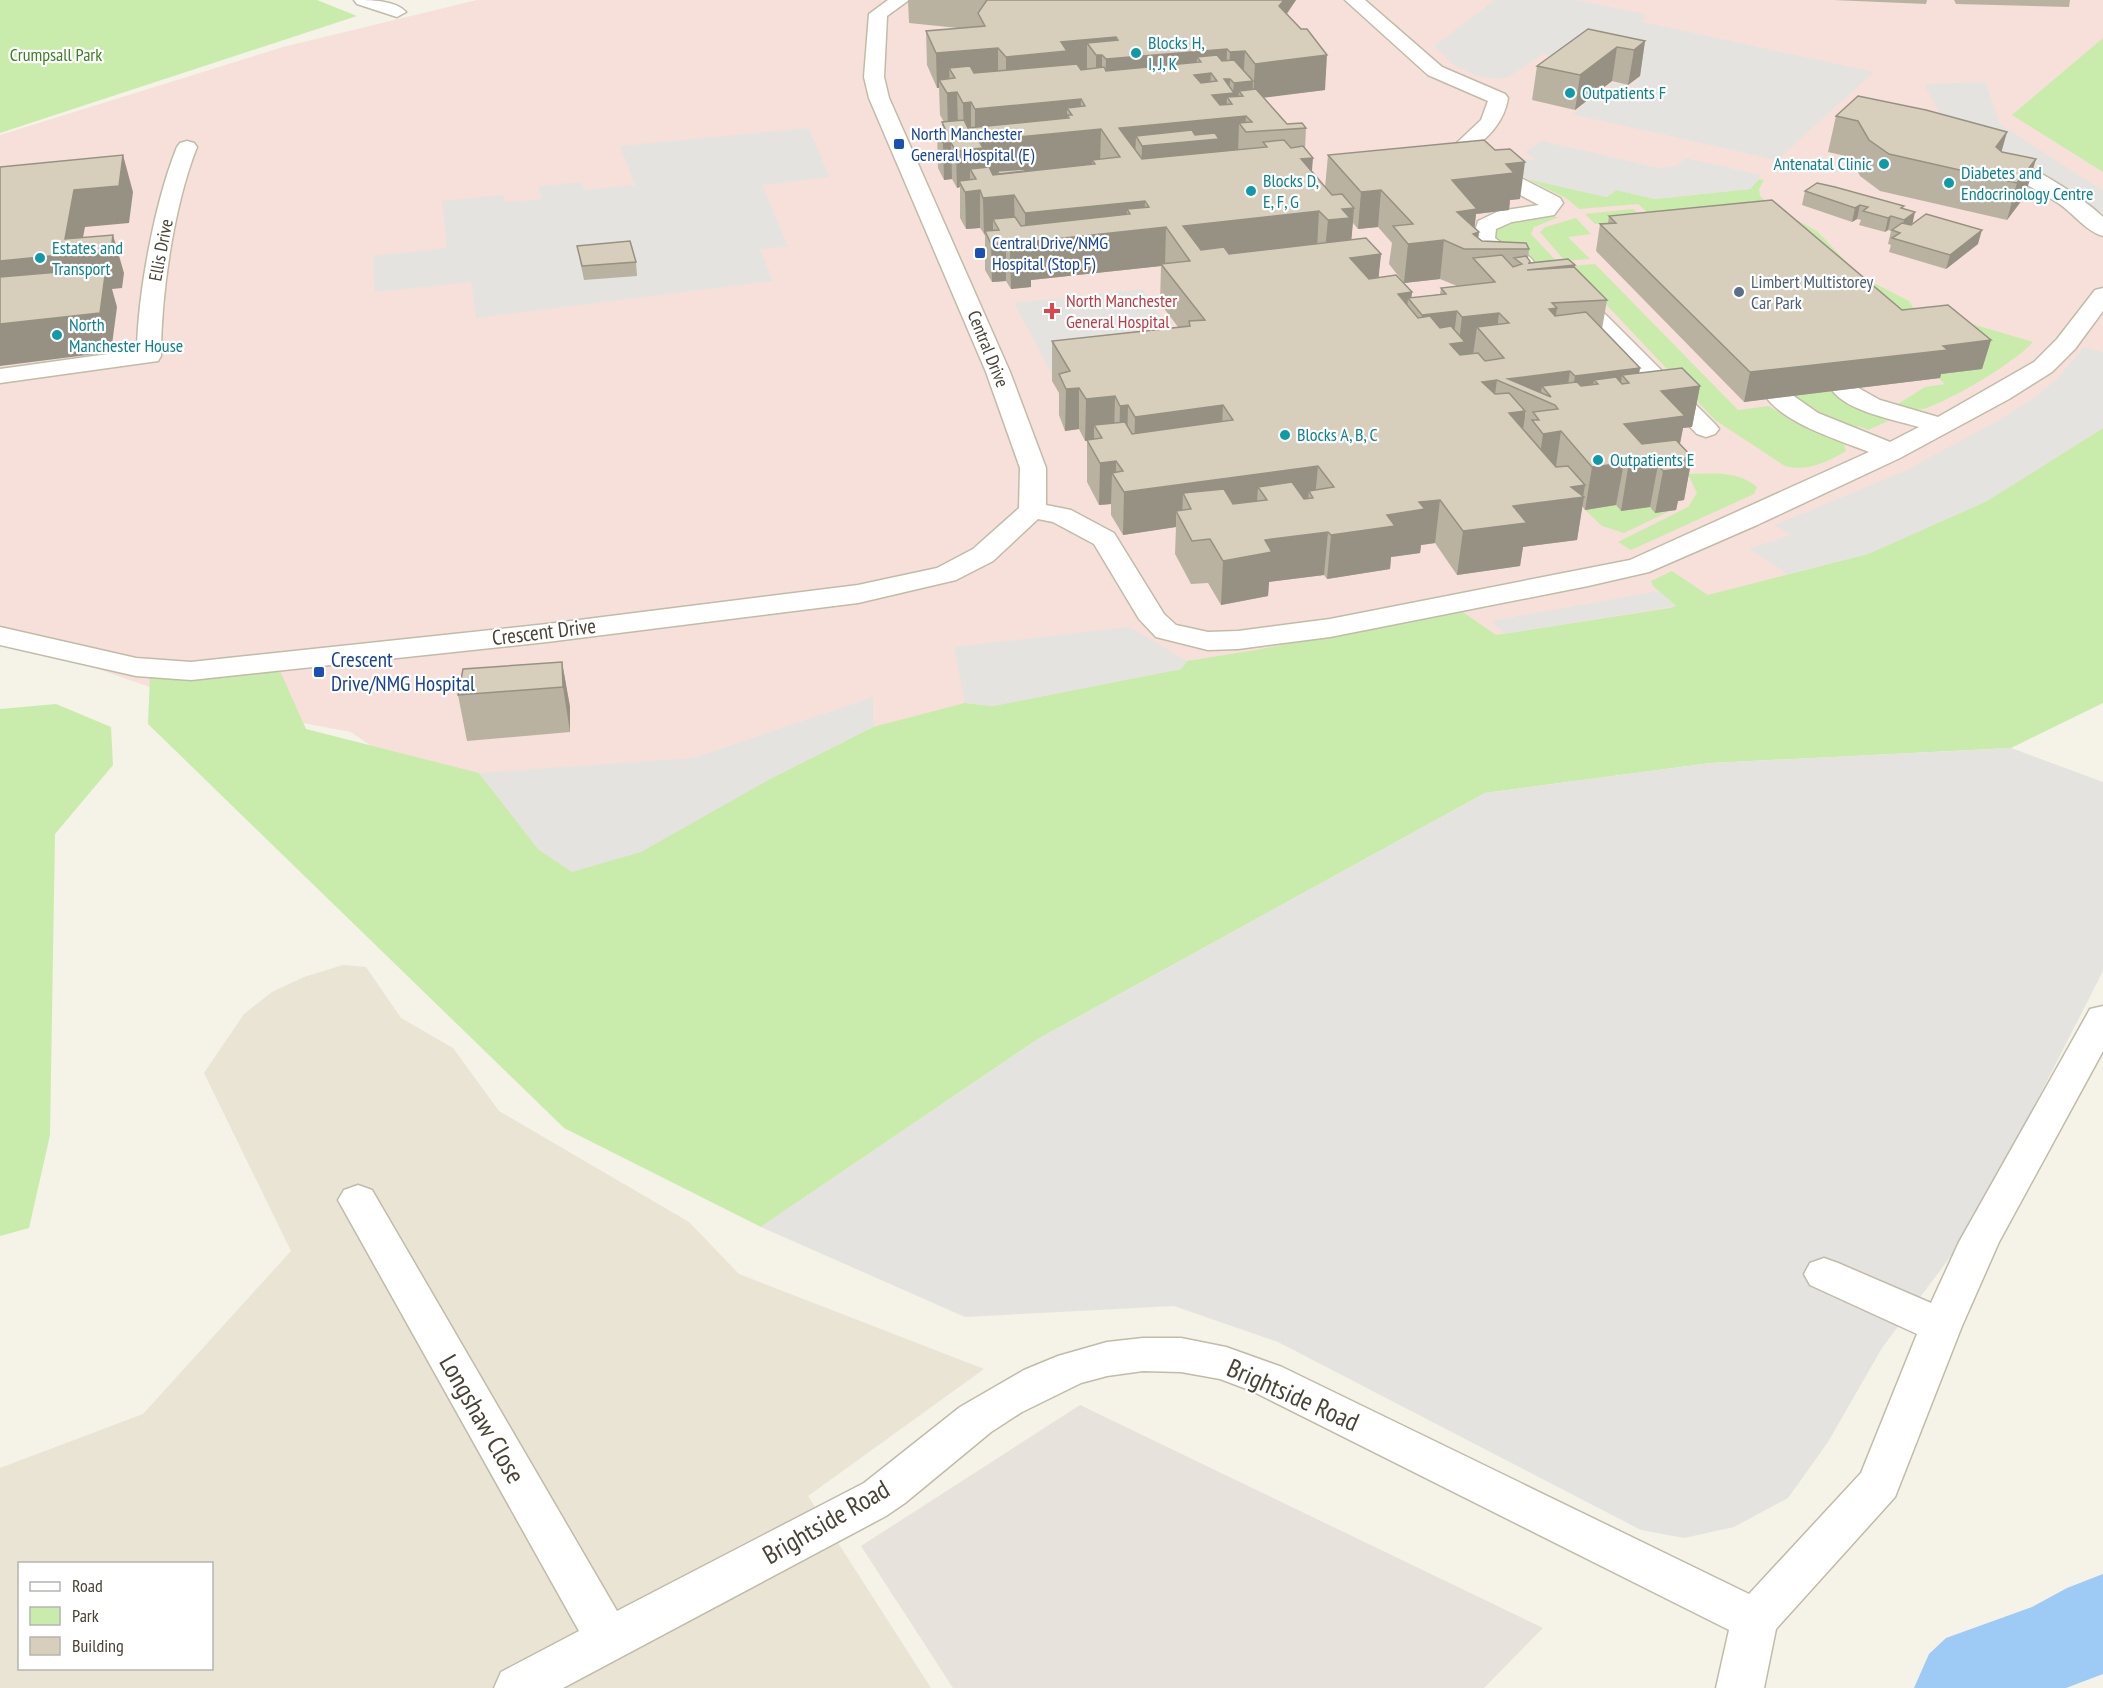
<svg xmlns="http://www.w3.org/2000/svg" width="2103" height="1688" viewBox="0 0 2103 1688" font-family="'PT Sans Narrow',sans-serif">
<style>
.residential{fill:#e9e4d4;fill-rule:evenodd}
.industrial{fill:#e7e3dc}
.medical{fill:#f6e0d9}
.green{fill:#c9ecac}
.parking{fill:#e5e3df}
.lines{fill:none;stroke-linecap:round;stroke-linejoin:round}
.river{fill:#9ecaf6;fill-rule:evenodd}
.minor-casing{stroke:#c1bba8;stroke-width:3}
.minor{fill:#fff;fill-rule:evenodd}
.wall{fill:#b9b2a1;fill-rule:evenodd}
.shaded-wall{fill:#969183;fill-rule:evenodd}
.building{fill:#d7cfbb;stroke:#969183;stroke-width:1.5;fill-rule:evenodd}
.culture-dot{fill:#0f9aa8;stroke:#fff;stroke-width:2}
.transit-dot{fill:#1a4fb4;stroke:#fff;stroke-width:2}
.service-dot{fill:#5c6f8a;stroke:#fff;stroke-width:2}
.health-dot{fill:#e0444e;stroke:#fff;stroke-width:2}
.labels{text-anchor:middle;stroke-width:4.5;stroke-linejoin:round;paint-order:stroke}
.far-culture-label{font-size:18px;fill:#0d838f;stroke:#fff;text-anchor:start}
.far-park-label{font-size:18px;fill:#3d7f23;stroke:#fff}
.far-transit-label{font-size:18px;fill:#164399;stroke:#fff;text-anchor:start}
.far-street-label{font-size:18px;fill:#484335;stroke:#fff}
.far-service-label{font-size:18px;fill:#4e5e75;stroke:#fff;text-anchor:start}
.far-health-label{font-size:18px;fill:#be3a42;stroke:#fff;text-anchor:start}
.street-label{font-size:21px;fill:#484335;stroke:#fff}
.transit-label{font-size:21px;fill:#164399;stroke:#fff;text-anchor:start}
.near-street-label{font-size:26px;fill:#484335;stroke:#fff}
</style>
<rect width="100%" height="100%" fill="#f5f2e7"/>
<path class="residential" d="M343,965L366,967L401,1018L453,1048L499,1111L689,1222L739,1274L984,1369L808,1496L931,1688H0V1468L143,1414L291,1251L204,1073L244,1014L272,992L304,977ZM20,1564H212V1668H20Z"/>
<polygon class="industrial" points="1080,1405 1543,1628 1484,1688 953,1688 861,1546"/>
<polygon class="medical" points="477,0 2103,0 2103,482 2026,530 603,906 351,732 196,703 0,635 0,135 283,47"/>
<g class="green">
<polygon points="0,0 317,0 357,16 0,133"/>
<polygon points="2103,38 2103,172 2012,115"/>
<polygon points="1527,179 1607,197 1616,190 1655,199 1750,189 1759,179 1764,180 1759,189 1760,196 1773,207 1817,231 1860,276 1909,301 1914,309 1906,317 1659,223 1638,204 1579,209 1566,198"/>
<polygon points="1633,209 1644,219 1595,224 1585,214"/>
<polygon points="1530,216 1559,217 1534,227 1531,234 1574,280 1555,268 1522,256 1492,237 1500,224"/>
<polygon points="1576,218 1591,234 1568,237 1590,259 1565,261 1540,232 1545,227"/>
<path d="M1595,264L1738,410L1769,406L1793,422L1844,443L1846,451C1828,462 1806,472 1785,466L1715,420L1570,266Z"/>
<path d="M1962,321L2033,342C2014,363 1956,397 1929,407C1917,412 1905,410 1893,407L1925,387L1945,384L1935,375Z"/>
<polygon points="1835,391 1895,418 1868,430 1859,426 1854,429 1816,415 1789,396"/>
<polygon points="2103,428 2103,703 2011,748 1711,763 1485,793 1038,1039 761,1227 564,1128 148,724 150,675 280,671 306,729 479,773 539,850 772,778 873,727 965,703 993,706 1181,669 1187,661 1256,650 1460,610 1496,635 1670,608 1676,606 1653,586 1651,581 1672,571 1708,595 1868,554 1987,501"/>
<path d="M1688,474C1713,474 1736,470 1757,487L1754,494L1631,550L1618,542L1688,507L1697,493Z"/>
<polygon points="1616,505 1621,511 1650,507 1655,513 1670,511 1624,533 1602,526 1585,510"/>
<polygon points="56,704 111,727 113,765 55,834 50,1135 29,1228 0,1236 0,709"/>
</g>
<g class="parking">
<polygon points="1495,0 1575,0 1645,14 1643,22 1874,72 1777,160 1572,114 1613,83 1631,87 1642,75 1543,54 1510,76 1499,79 1477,76 1454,65 1434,46"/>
<polygon points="1985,82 2000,124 2103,191 2103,213 1946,125 1924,84"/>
<polygon points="809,128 829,177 762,185 788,247 760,249 773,281 476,318 471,282 375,292 373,256 447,248 442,201 503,195 505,202 541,199 539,186 582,182 584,190 635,185 620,146"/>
<polygon points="1542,141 1658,168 1677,166 1685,158 1762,175 1750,189 1655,199 1616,190 1607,197 1527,179 1505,167 1516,158 1536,160 1525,152"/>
<polygon points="1143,289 1189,360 1053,376 1014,303"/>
<polygon points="2084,347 2103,352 2103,428 1987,501 1868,554 1788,574 1749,549 1791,535 1775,525 1907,470 2002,418 2031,400 2056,380"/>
<polygon points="1658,591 1676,606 1504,634 1492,621"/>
<polygon points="1129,627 1187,661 1181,669 993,706 965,703 954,647"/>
<polygon points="873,697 873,727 772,778 641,852 572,872 539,850 479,773 694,758"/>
<polygon points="2011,748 2103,782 2103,971 1972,1228 1882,1348 1828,1442 1788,1498 1734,1527 1684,1538 1641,1530 1278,1342 1174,1306 965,1317 761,1227 1038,1039 1485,793 1711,763"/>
</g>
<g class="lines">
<polygon class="river" points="2103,1574 2103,1674 2066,1688 1914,1688 1929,1654 1946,1638 2032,1607 2067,1588"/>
<g class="minor-casing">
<g id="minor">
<path d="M354,0C370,0 395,0 406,12L397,17L357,4Z"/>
<path d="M888,0H909L887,16L884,77L889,98L1010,372L1046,468V505L1071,510L1114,533L1164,614L1176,625L1208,632L1238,631L1330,619L1630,560L1869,452C1839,440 1785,424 1766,397L1770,392L1779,389L1788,392L1818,413L1890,442L1919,427C1895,420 1846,411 1832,390L1835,385L1844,383L1853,385L1880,400L1938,417L2034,362L2057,339L2095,290L2103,288V311L2075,349L2052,372L2009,399L1900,458L1757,525L1649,572L1588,586L1330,637L1238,649L1208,650L1156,637L1139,619L1094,544L1053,522L1038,519L993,561L956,580L858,603L547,642L191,680L136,676L0,645V627L136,658L191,662L547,624L858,585L937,568L973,549L1019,508L1020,468L986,372L869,98L864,77L869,14Z"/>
<path d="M1345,0H1365L1442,67L1505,94L1508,98C1504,123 1488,137 1470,152L1560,198L1563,203L1554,215L1512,222L1496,229L1495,238C1506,248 1526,250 1534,262L1531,267C1510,272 1484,256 1473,239L1478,221L1499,211L1539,205L1449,157L1446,153L1481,120L1488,101L1428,75Z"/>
<path d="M187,141L194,143L197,147C174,205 161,293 161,356L158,361L0,383V369L137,350C138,292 155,201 177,147L180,143Z"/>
<path d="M1991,152C2022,159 2080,195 2103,217V236C2087,232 2072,212 2058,203C2034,188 2009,175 1984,162L1981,158L1984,154Z"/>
<polygon points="1572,287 1580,289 1715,424 1719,429 1715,434 1706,437 1697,434 1564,299 1560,294 1564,289"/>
<polygon points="2103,1006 2103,1051 1999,1242 1962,1326 1895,1497 1776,1629 1764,1688 1716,1688 1729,1630 1252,1391 1220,1379 1181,1372 1143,1371 1107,1376 1081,1383 1022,1412 991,1432 905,1503 886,1516 563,1688 494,1688 501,1672 579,1631 338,1200 344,1190 358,1185 372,1190 617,1611 864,1483 960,1407 1024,1370 1058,1356 1107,1342 1143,1338 1181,1338 1226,1347 1282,1367 1749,1594 1861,1473 1917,1334 1810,1285 1804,1274 1810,1263 1824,1258 1838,1263 1931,1303 1959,1242 2085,1018 2090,1009"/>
</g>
</g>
<use href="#minor" class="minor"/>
</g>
<g class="wall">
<path d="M908,0H1296L1287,14L1325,90L1263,97L1287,124L1306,128L1305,149L1312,172L1325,188L1328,155L1520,199L1510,200L1509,210L1476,214L1474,228L1478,238L1482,241L1529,249L1528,259L1530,263L1575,265V267L1607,300L1602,329L1640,368L1639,373L1700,386L1692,427L1683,428L1680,444L1692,457L1684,500L1678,501L1676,510L1655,513L1650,507L1621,511L1616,505L1585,510L1582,506L1577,540L1523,547L1520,566L1457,575L1435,543L1421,545L1420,553L1391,557L1390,569L1327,579L1324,575L1269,582L1268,596L1221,605L1208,583L1191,584L1175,554L1176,527L1123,535L1111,515V504L1099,505L1087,482V440L1085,441L1079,429L1065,431L1059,415V393L1052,381V341L1178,327L1160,303L1161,266L1031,280V287L1011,289L1006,281L992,282L985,270V235L980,228L966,229L960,218V187L957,188L952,179L944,180L938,168L937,131H942V122H944L940,115L939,88H937L927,65L926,31L958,28L909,23ZM1353,223L1358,229L1378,227L1392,243L1389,264L1404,283L1440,279L1457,286L1441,288L1440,294L1411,298L1412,292L1378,278L1381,254L1351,239Z"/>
<polygon points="1833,0 1927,0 1926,4"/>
<polygon points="1954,0 2070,0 2069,7 1956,4"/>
<polygon points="1588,29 1645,41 1640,76 1628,85 1612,81 1575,110 1532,100 1537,66"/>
<polygon points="1836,116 2001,151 2025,196 2007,220 1880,191 1860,176 1850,157 1828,152"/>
<polygon points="1805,191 1903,209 1912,224 1978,244 1946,269 1889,252 1891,245 1888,244 1891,231 1888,230 1885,232 1859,225 1861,220 1857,219 1852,222 1802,205"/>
<polygon points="1609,216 1902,310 1991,340 1982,369 1941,374 1940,378 1744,402 1596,251 1600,224 1608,223"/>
<polygon points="577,246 636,262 637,276 584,280"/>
<polygon points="562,662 570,707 570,732 467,741 458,695"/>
</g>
<g class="shaded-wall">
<polygon points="1284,0 1296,0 1287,13 1286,27 1279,6"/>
<path d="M1116,37V58L1227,49L1226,79H1229L1230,52L1245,51L1243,82L1253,81L1251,117H1247L1246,116L1245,131L1239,123L1238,152L1218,154L1217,176L1141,182L1142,146L1136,136L1135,162L1120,164V157L1119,154V128L1210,119L1212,95L1223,94V84H1217V81L1211,73L1209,108L1193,110L1194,86L1105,94L1106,59L1102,55V89L1096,90V55L1087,43V74L1067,76V86L1006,92V57L1061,52V42ZM1197,57L1201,62V74H1196ZM1230,79L1234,83L1233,93H1229ZM1239,91L1243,96L1242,116H1237ZM1227,97L1232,104L1231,117L1226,118Z"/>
<polygon points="1645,41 1640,76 1628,85 1634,50"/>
<polygon points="1617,47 1612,81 1575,110 1580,75"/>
<polygon points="998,48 998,82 955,78 949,68 950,87 939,80 939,88 937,88 936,53"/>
<polygon points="1327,55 1325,90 1253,99 1255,64"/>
<polygon points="957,92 958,127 948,128 947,93"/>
<path d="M1081,99L1080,131L1101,129L1100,165L1092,160V166L999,175L997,171V175L976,179L970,169V186L959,181L960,187L957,188L956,151L975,145V109ZM1067,108L1072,115L1067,132V115V116Z"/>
<polygon points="971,102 971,138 964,138 963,103"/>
<polygon points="2007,132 1997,168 1996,147"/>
<polygon points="943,143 951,143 952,179 944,180"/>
<polygon points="123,155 133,192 129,223 85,227 80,253 113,235 124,273 122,288 112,289 117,307 111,352 0,366 0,261 74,190"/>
<polygon points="1313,158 1310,195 1301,159"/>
<polygon points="2036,159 2025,196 2007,220 2017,183"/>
<polygon points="1525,162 1520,199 1510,200 1509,210 1476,214 1474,233 1479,232 1477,249 1453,244 1452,180 1506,164"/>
<polygon points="980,190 980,228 966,229 965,192"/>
<polygon points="1381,190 1378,227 1358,229 1361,192"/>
<polygon points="1014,195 1015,232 999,230 993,219 993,235 985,231 984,236 983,198"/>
<path d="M1145,201L1144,230L1166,227L1165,266L1161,264V266L1031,280V287L1011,289L1010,251L1025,249V213ZM1127,209L1130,214L1126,232Z"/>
<polygon points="1860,205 1857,219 1852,222 1855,208"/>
<polygon points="1354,208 1351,245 1324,259 1328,220 1342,209"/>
<polygon points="1319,211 1317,249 1190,263 1183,226"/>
<polygon points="1915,212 1912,226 1901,234 1904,220"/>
<polygon points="1891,216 1888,230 1885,232 1888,218"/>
<polygon points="1982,230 1978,244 1946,269 1950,255"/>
<polygon points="1444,240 1440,279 1404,283 1408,244"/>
<polygon points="1006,242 1006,281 992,282 991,244"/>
<polygon points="1381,254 1377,293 1350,258"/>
<polygon points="1530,261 1529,270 1575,265 1569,302 1552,303 1552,306 1522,310 1527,270 1529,263"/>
<polygon points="1412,292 1411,301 1408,298 1405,332 1398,294"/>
<polygon points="1557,308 1551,348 1549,309"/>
<polygon points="1457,311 1453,343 1459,342 1462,317 1499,313 1495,347 1477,327 1473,355 1463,356 1418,355 1422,315"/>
<polygon points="1991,340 1982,369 1941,374 1940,378 1744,402 1750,372 1943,346"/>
<polygon points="1640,368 1632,409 1629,383 1622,375 1616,411 1598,384 1594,380 1588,414 1568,417 1575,376"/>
<polygon points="1570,371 1564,412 1558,409 1551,397 1542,386 1540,398 1508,379"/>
<polygon points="1497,380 1491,421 1482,382"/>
<polygon points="1700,386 1692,427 1683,428 1677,458 1624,463 1616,505 1585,510 1592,467 1624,424 1661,391"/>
<polygon points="1079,388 1079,429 1065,431 1066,389"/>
<polygon points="1115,396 1114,437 1094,425 1094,440 1085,441 1086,399"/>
<polygon points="1128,405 1127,446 1119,447 1120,406"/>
<polygon points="1223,405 1221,447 1134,458 1135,417"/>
<polygon points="1525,411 1525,417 1532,416 1525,417 1519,453 1509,413"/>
<polygon points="1561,431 1555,473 1537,476 1543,434"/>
<polygon points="1692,457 1684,500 1678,501 1676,510 1655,513 1663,471 1677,459"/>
<polygon points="1116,461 1116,479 1112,473 1111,504 1099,505 1100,463"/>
<polygon points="1658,465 1650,507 1621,511 1628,468"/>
<polygon points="1318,466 1314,508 1313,498 1309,491 1307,509 1267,500 1258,487 1256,516 1191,509 1183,493 1182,521 1176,511 1176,527 1123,535 1124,492"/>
<polygon points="1585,485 1583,497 1584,497 1577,540 1523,547 1520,566 1457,575 1463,531 1513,506 1571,487"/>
<polygon points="1440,500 1435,543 1421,545 1420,553 1391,557 1390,569 1327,579 1331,535 1419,502"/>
<polygon points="1328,532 1324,575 1269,582 1268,596 1221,605 1223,561 1265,540"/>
<polygon points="562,662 570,707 570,732 563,687"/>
</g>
<g class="building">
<polygon points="987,0 1284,0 1279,6 1301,29 1307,29 1327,55 1255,64 1245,51 1230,52 1227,49 1106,59 1102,55 1096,55 1087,43 1118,40 1116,37 1061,42 1067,51 1006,57 998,48 936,53 926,31 985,26 978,13"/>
<polygon points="1588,29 1645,41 1634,50 1617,47 1580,75 1537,66"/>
<path d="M1217,55L1222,61L1234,60L1253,81L1234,83L1230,79H1224L1234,93L1212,95L1220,105L1232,104L1227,97L1243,96L1239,91L1256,89L1287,124L1302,123L1306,128L1246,132L1239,123L1252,122L1246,116L1119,128L1142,159L1267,147L1263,142L1284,140L1291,148L1303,146L1313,158L1301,159L1332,195L1342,194L1354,208L1342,209L1350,218L1328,220L1319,211L1183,226L1201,250L1224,247L1229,254L1366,238L1381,254L1350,258L1369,279L1396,275L1412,292L1398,294L1418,318L1430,316L1440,328L1451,326L1465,342L1450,344L1460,355L1478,353L1485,361L1504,358L1477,327L1509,323L1499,313L1462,317L1457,311L1422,315L1408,298L1446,294L1441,288L1495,282L1473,258L1502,255L1513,267L1522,264L1514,258L1526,256L1530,261L1529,263L1568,259L1575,265L1527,270L1574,267L1607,300L1552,303L1557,308L1549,309L1555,316L1586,312L1640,368L1575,376L1570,371L1508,379L1551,397L1542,386L1577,382L1581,386L1598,384L1594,380L1616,377L1622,384L1629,383L1622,375L1682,368L1700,386L1661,391L1685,416L1624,424L1642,444L1676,440L1692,457L1677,459L1685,468L1663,471L1658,465L1628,468L1624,463L1592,467L1561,431L1543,434L1532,420H1539L1533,412L1558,409L1555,405L1497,380L1482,382L1495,394L1509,393L1525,411L1509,413L1556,467L1568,466L1585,485L1571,487L1584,497L1513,506L1527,523L1463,531L1440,500L1419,502L1425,509L1387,515L1395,526L1331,535L1328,532L1265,540L1272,552L1223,561L1210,539L1192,541L1176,511L1191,509L1183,493L1224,489L1233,504L1267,500L1258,487L1292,482L1304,499L1313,498L1309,491L1334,487L1318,466L1124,492L1112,473L1123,471L1116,461L1100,463L1087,440L1102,438L1094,425L1125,422L1132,434L1233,420L1223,405L1135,417L1128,405L1120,406L1115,396L1086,399L1079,388L1066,389L1059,374L1070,371L1052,341L1190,326L1189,321L1205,320L1161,264L1190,261L1166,227L1028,242L1031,248L1010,251L1006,242L991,244L985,231L999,230L993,219L1015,217L1021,226L1130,214L1127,209L1149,207L1145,201L1025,213L1014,195L983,198L980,190L965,192L959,181L976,179L970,169L989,167L993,175L1095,164L1092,160L1120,157L1101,129L979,141L983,148L956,151L951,143H943L937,131H946L942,122L964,120L968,128L1069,118L1067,115H1072L1067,108L1085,106L1081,99L975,109L971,102L963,103L957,92L947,93L939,80L955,78L949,68L970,66L974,73L1077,64L1081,70L1104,67L1106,71L1201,62L1197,57ZM1211,73L1217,81L1201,83L1194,75Z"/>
<polygon points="1858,96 1926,110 2007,132 1996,147 2002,152 2036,159 2017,183 1889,154 1869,140 1858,121 1836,116"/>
<polygon points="1192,130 1195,135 1215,133 1219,139 1142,146 1136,136"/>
<polygon points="1484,140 1495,150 1510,149 1525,162 1506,164 1514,173 1452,180 1477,209 1457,212 1479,232 1473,234 1482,241 1526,243 1529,249 1464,249 1444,240 1408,244 1393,226 1413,224 1381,190 1361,192 1328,155"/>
<polygon points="123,155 119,186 74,190 65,239 113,235 111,250 0,261 0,167"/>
<polygon points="1024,169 1025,171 999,174 997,171"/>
<polygon points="1817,183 1835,187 1904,206 1901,208 1915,212 1904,220 1891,216 1888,218 1863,211 1868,207 1860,205 1855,208 1805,191"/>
<polygon points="1772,200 1902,310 1948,305 1991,340 1943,346 1948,350 1750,372 1600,224 1616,223 1609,216"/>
<polygon points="1926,214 1982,230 1950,255 1892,238 1900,233 1892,230 1902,223 1911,225"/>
<polygon points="630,241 636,262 582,266 577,246"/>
<polygon points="106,268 100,313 0,324 0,277"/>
<polygon points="562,662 563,687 458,695 463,669"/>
</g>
<g class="culture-dot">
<circle cx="1136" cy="53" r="6"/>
<circle cx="1570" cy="93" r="6"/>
<circle cx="1884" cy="164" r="6"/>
<circle cx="1949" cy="183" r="6"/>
<circle cx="1251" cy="191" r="6"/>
<circle cx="40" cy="258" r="6"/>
<circle cx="57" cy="335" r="6"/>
<circle cx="1285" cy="435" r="6"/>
<circle cx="1598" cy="460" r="6"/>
</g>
<g class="transit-dot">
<rect x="893" y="138" width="12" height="12" rx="3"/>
<rect x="974" y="247" width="12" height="12" rx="3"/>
<rect x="313" y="666" width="12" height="12" rx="3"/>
</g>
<circle class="service-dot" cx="1739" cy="292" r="6"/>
<path class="health-dot" d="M1049 302h6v6h6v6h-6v6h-6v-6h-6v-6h6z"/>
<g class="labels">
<g class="far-culture-label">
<text x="1148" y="49">Blocks H,<tspan x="1148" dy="21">I, J, K</tspan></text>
<text x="1582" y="99">Outpatients F</text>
<text x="1872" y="170" text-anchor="end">Antenatal Clinic</text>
<text x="1961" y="179">Diabetes and<tspan x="1961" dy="21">Endocrinology Centre</tspan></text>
<text x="1263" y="187">Blocks D,<tspan x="1263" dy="21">E, F, G</tspan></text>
<text x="52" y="254">Estates and<tspan x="52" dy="21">Transport</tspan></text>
<text x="69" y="331">North<tspan x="69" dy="21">Manchester House</tspan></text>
<text x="1297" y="441">Blocks A, B, C</text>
<text x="1610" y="466">Outpatients E</text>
</g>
<g class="far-park-label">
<text x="56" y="61">Crumpsall Park</text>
</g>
<g class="far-transit-label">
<text x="911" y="140">North Manchester<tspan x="911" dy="21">General Hospital (E)</tspan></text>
<text x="992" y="249">Central Drive/NMG<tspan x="992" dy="21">Hospital (Stop F)</tspan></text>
</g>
<g class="far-street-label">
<text transform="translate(161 250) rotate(-79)" y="6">Ellis Drive</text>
<text transform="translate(988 349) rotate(68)" y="6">Central Drive</text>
</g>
<g class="far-service-label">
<text x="1751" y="288">Limbert Multistorey<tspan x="1751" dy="21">Car Park</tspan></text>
</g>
<g class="far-health-label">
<text x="1066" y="307">North Manchester<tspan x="1066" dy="21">General Hospital</tspan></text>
</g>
<g class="street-label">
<text transform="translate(544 632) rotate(-7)" y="7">Crescent Drive</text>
</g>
<g class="transit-label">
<text x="331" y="667">Crescent<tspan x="331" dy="24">Drive/NMG Hospital</tspan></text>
</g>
<g class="near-street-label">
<text transform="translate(1293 1395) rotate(24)" y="9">Brightside Road</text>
<text transform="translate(482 1419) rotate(60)" y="9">Longshaw Close</text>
<text transform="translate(826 1522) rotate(-30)" y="9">Brightside Road</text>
</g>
</g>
<rect x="18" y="1562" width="195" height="108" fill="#ffffff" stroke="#b6b4ae" stroke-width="1.5"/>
<rect x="30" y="1582" width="30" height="9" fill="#ffffff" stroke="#b6b4ae" stroke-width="1.5"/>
<text x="72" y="1592" font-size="18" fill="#484335">Road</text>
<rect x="30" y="1607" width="30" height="18" fill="#c9ecac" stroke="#b6b4ae" stroke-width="1.5"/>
<text x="72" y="1622" font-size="18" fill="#484335">Park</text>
<rect x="30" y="1637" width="30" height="18" fill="#d7cfbb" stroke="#b6b4ae" stroke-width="1.5"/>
<text x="72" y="1652" font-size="18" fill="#484335">Building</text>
</svg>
